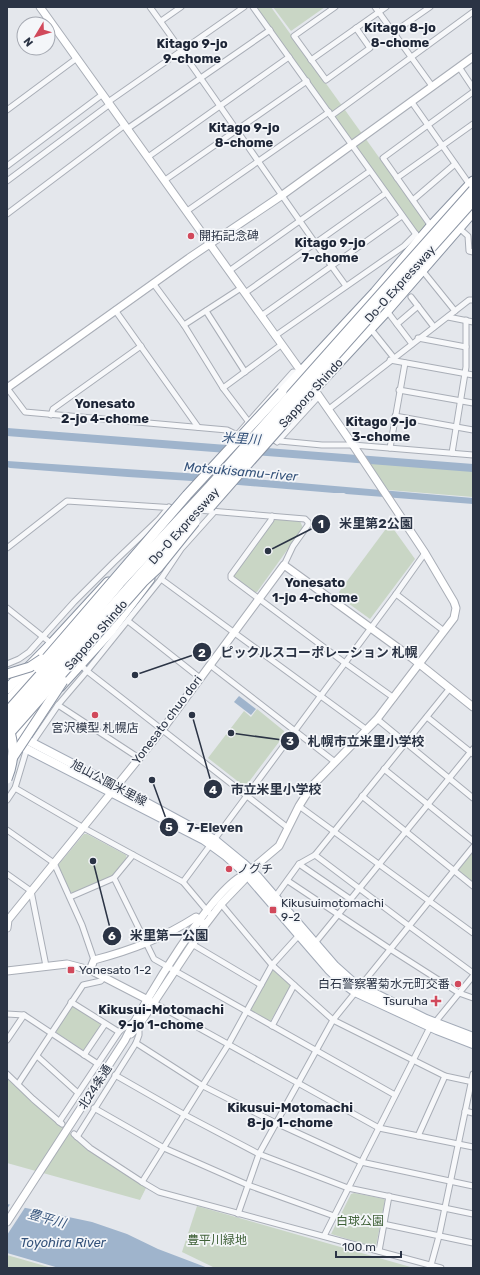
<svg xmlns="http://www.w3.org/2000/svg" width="480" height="1275" viewBox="0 0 480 1275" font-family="Rubik,'Noto Sans JP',sans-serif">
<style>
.green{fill:#c9d6c5}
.water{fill:#9fb4cc}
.pier{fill:#e4e7ec}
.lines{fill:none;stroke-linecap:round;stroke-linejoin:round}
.river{stroke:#9fb4cc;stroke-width:8}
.street-casing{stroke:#a9aeb7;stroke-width:7}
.secondary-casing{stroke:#a9aeb7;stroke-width:9}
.primary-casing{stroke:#a3abb8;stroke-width:10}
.highway-casing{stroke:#8b94a3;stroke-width:11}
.street{stroke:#f7f8fa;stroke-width:5}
.secondary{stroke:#fff;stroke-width:7}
.primary{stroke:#fff;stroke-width:8}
.highway{stroke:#fff;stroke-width:9}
.highway-bridge-casing{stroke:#8b94a3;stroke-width:11;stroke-linecap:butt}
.highway-bridge{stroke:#fff;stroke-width:9}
.poi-dot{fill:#d1495b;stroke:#f4f6f9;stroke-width:1.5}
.labels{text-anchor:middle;stroke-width:3.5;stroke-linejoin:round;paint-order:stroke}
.poi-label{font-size:12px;fill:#2b3445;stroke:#f4f6f9;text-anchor:start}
.street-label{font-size:12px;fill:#2b3445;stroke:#f4f6f9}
.park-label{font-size:12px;fill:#3f6138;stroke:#f4f6f9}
.neighbourhood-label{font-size:13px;font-weight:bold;fill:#1d2536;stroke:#f4f6f9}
.water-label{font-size:13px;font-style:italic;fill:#34527a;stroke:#f4f6f9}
.leader{fill:none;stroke:#2b3445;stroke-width:1.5}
.callout-dot{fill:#2b3445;stroke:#f4f6f9;stroke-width:1.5}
.mark-label{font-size:12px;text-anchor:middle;font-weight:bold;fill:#fff}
.callout-label{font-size:13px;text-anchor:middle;font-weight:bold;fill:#2b3445;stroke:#f4f6f9;stroke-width:3.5;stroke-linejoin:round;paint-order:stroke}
</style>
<rect width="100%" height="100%" fill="#e4e7ec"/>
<g class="green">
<polygon points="254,7 271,7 429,227 419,236"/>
<polygon points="273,7 325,7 291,31"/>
<polygon points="368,462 473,470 473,497 388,490"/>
<polygon points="276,519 300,521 303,528 257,592 253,592 234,578 233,575 273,521"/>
<polygon points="388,526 392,527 415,559 370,619 341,598 339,592"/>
<polygon points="257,709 284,731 285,734 245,787 208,758 244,711 251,717"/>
<polygon points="84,834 87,834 126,855 127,859 112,877 74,893 70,892 59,868 59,864"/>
<polygon points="473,851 473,883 459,871 459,869"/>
<polygon points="272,971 274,971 290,985 290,987 270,1022 252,1011 251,1009"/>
<polygon points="74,1006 100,1024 101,1026 85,1050 83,1050 57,1033 56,1031 72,1007"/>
<polygon points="7,1077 90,1151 146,1188 140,1200 7,1163"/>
<polygon points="354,1193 384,1199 385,1200 376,1246 374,1247 331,1234 351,1194"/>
<polygon points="197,1206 414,1268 215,1268 182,1252"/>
<polygon points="7,1255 52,1268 7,1268"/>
</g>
<g class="water">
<polygon points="7,461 186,473 473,498 473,504 346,494 344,493 334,493 192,481 128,477 10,468 7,467"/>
<polygon points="239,696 256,709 251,715 234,702"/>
<polygon points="7,1204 92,1222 127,1234 158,1249 208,1268 59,1268 7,1253"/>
</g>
<polygon class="pier" points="11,1203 26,1206 7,1235 7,1209"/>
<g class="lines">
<polyline class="river" points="7,432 473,468"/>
<g class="street-casing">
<g id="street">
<path d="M150,7C217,99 279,194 346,286"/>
<polyline points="253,7 420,240"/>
<polyline points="335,7 294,36 326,80 370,48 356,28"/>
<polyline points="375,7 432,86"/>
<polyline points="161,21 181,7"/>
<polyline points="394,32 430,7"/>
<polyline points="311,60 386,7"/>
<polyline points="459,67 473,88"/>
<polyline points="411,101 470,185"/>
<polyline points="108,102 244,7"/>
<polyline points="7,110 77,58"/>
<polyline points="331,116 473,12"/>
<polyline points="127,129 270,30"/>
<polyline points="148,157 289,57"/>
<polyline points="7,166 103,94"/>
<polyline points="397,178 473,124"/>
<polyline points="165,180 307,81"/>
<polyline points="7,181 110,104"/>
<polyline points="413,200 455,164"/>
<polyline points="187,211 329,112"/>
<polyline points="7,214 125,125"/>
<polyline points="431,226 383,158 473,92"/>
<polyline points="459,228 468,236 469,251 473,252"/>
<polyline points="422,270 455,311"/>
<polyline points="229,271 370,171"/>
<polyline points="153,283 184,325 223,388 248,421"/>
<polyline points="245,293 386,193"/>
<polyline points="411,297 434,327"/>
<polyline points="115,310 198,427"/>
<polyline points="206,311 245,372"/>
<polyline points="387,311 412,344"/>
<polyline points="261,316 402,216"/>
<polyline points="448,317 473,322"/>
<polyline points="397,324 418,306"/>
<polyline points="184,325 241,288"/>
<polyline points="370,328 394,358"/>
<polyline points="275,336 404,246 416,234"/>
<polyline points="418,338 466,347"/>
<polyline points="390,360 473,375"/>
<polyline points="7,388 25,412 227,430 237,435 243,436"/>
<polyline points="223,388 281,345"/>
<polyline points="399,390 473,403"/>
<polyline points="329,409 469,300 473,300"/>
<polyline points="51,415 53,409 141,346"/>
<polyline points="395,416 473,430"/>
<polyline points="237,435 293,372 300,372"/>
<polyline points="269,440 322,445 353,445 473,455"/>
<polyline points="277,442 319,396"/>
<polyline points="390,448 405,363"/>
<polyline points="452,453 466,367 466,320"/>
<polyline points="198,510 305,519 308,522 308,525 293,546 284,565"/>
<polyline points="272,516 271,520 231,575 231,578 345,663 394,698"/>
<polyline points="7,548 67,501 176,508"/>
<polyline points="161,579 367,730"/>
<polyline points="396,594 444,631"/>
<polyline points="7,608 52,644"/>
<polyline points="128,621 200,678"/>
<polyline points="7,664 19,659 29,652 74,602 114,562 159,519 169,507"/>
<polyline points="80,664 87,671 288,828"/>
<polyline points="210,665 335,762"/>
<polyline points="58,705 139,758"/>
<polyline points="427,717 473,754"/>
<polyline points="377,719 473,798"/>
<polyline points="32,743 58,705 87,671 161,579 181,549 215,511"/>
<polyline points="384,769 473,841"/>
<polyline points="15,788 82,827 183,882 209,913"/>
<polyline points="362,796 473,886"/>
<polyline points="7,800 15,788 27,748"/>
<polyline points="299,806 473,933"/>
<polyline points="7,830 54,863 82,925 94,960"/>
<polyline points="315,855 409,926 473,973"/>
<polyline points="299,864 350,899"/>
<polyline points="7,874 31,891 46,966"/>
<polyline points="114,878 154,959 395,1095"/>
<polyline points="288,881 390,949 459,993 473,998"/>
<polyline points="183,882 396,594 425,553"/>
<polyline points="70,897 114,878 133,855"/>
<polyline points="275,897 299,864 315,855 450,688"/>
<polyline points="221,904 272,965 333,1020 445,1076 473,1082"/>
<polyline points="315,943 473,749"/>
<polyline points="192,944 261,985"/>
<polyline points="71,1002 119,1032"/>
<polyline points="154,1003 379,1128 473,1147"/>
<polyline points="7,1014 24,1015 98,1064"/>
<polyline points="272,1026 294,985"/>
<polyline points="7,1040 24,1015"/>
<polyline points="136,1043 203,1086 276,1123 361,1162 473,1186"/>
<polyline points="84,1055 105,1024"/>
<polyline points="37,1056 78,1093"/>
<polyline points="7,1074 33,1099 62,1124"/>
<polyline points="115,1075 185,1115 259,1154 348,1188 473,1214"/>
<polyline points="18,1084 83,985 101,981 104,977"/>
<polyline points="94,1108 164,1148 248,1185 334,1216"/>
<polyline points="465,1111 473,1113"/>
<path d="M59,1122L119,1032C123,1027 129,1026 134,1021"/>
<polyline points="74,1134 90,1148 142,1182 159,1192 441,1268"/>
<polyline points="418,1136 445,1076"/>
<polyline points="77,1137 136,1043 139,1035 139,1025"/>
<polyline points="142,1182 228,1045 272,965 300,934"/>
<polyline points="238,1214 259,1154 333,1020 473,847"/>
<polyline points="383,1224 473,1243"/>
<polyline points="324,1236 428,1031 473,976"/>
<polyline points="379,1251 389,1196"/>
<polyline points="431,1265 439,1236 473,1074"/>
</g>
</g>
<g class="secondary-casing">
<g id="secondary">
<polyline points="40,7 303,374"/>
<polyline points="7,388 189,258 281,196 473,57"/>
<polyline points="7,928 8,920 162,730 284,565 412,658 473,707"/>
<path d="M90,970L94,960C132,950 163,938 196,917L203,923"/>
<polyline points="7,971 67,964 90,970 152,1002"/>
<polyline points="131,1034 139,1025 205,925 221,904 244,880 246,874"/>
<path d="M7,1222L125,1040C142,1005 213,886 246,874L279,846L299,806L311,787L377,719L454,618L456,608L454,602L425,553L353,445L312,386"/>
</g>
</g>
<g class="primary-casing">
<g id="primary">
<polyline points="21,737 125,791 215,840 243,863 258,877 335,966 354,983 426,1019 473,1037"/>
<path d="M15,743L204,840L226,856L246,874L329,970C337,978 346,986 355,992L437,1030L473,1044"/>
</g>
</g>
<g class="highway-casing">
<g id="highway">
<polyline points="282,392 375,292 431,226 473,181"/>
<polyline points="299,406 387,311 473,212"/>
<polyline points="60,687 110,632 150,579"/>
<polyline points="7,689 51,644 108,582"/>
<polyline points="7,702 38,668"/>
<polyline points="7,746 41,709"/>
</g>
</g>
<use href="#street" class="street"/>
<use href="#secondary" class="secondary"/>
<use href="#primary" class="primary"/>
<use href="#highway" class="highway"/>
<g class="highway-bridge-casing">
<g id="highway-bridge">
<polyline points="210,507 299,406"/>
<polyline points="38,668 187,495 282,392"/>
<polyline points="7,674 30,667 42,659"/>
<polyline points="7,712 95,613 120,583 210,486 473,190"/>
<polyline points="7,724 473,201"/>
<polyline points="7,736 143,582 158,568 195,522"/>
<polyline points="7,766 63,681"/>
<path d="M7,779C14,762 15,746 9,729"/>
</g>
</g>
<use href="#highway-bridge" class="highway-bridge"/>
</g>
<g class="poi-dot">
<circle cx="191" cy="236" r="4"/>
<circle cx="95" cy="715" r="4"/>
<circle cx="229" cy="869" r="4"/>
<rect x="269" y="906" width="8" height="8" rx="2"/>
<rect x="67" y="966" width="8" height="8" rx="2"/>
<circle cx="458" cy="984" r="4"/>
<path d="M434 995h4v4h4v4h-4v4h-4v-4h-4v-4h4z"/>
</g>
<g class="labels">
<g class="poi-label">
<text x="199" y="240">開拓記念碑</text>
<text x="95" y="732" text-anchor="middle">宮沢模型 札幌店</text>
<text x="237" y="873">ノグチ</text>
<text x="281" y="907">Kikusuimotomachi<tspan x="281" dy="14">9-2</tspan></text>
<text x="79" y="974">Yonesato 1-2</text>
<text x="450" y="988" text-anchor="end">白石警察署菊水元町交番</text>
<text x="428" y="1005" text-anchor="end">Tsuruha</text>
</g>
<g class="street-label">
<text transform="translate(400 284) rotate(-48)" y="4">Do-O Expressway</text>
<text transform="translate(311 393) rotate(-48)" y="4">Sapporo Shindo</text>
<text transform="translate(184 526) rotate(-48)" y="4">Do-O Expressway</text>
<text transform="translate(96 635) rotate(-49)" y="4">Sapporo Shindo</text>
<text transform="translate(167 720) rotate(-53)" y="4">Yonesato chuo dori</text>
<text transform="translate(109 783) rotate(28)" y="4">旭山公園米里線</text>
<text transform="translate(95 1087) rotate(-57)" y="4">北24条通</text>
</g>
<g class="park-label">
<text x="360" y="1225">白球公園</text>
<text x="217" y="1244">豊平川緑地</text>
</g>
<g class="neighbourhood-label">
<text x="400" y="32">Kitago 8-jo<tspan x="400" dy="15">8-chome</tspan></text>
<text x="192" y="48">Kitago 9-jo<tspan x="192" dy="15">9-chome</tspan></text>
<text x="244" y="132">Kitago 9-jo<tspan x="244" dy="15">8-chome</tspan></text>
<text x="330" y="247">Kitago 9-jo<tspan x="330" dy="15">7-chome</tspan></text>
<text x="105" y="408">Yonesato<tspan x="105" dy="15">2-jo 4-chome</tspan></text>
<text x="381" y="426">Kitago 9-jo<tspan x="381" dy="15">3-chome</tspan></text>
<text x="315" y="587">Yonesato<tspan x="315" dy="15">1-jo 4-chome</tspan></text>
<text x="161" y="1014">Kikusui-Motomachi<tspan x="161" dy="15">9-jo 1-chome</tspan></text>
<text x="290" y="1112">Kikusui-Motomachi<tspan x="290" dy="15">8-jo 1-chome</tspan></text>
</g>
<g class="water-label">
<text transform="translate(241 438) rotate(4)" y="5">米里川</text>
<text transform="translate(241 471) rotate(5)" y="5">Motsukisamu-river</text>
<text transform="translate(47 1218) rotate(16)" y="5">豊平川</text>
<text x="63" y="1247">Toyohira River</text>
</g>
</g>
<path class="leader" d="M268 551L321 524M135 675L202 652M231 733L290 741M192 715L213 789M152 780L169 827M93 861L112 936"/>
<g class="callout-dot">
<circle cx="268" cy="551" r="4"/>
<circle cx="135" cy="675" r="4"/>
<circle cx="231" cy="733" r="4"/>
<circle cx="192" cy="715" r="4"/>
<circle cx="152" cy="780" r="4"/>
<circle cx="93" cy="861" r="4"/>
<circle cx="321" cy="524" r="10"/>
<circle cx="202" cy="652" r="10"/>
<circle cx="290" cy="741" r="10"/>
<circle cx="213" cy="789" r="10"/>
<circle cx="169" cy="827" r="10"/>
<circle cx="112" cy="936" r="10"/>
</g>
<g class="mark-label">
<text x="321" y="528">1</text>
<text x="202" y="657">2</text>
<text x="290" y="745">3</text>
<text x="213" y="794">4</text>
<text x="169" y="831">5</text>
<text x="112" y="940">6</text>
</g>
<g class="callout-label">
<text x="376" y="528">米里第2公園</text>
<text x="319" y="657">ピックルスコーポレーション 札幌</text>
<text x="366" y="746">札幌市立米里小学校</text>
<text x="276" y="794">市立米里小学校</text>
<text x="215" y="832">7-Eleven</text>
<text x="169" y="940">米里第一公園</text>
</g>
<rect width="480" height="1275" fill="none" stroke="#2b3445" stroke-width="16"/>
<g transform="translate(36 36) rotate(232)"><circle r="19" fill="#f4f6f9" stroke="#a4a8b1"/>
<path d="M0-3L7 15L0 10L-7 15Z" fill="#d1495b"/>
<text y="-6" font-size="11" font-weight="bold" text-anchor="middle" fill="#2b3445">N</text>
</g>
<path d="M336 1251v6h65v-6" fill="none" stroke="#2b3445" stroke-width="2"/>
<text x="342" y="1251" font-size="12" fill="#2b3445" stroke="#f4f6f9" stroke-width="3" paint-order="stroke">100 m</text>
</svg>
